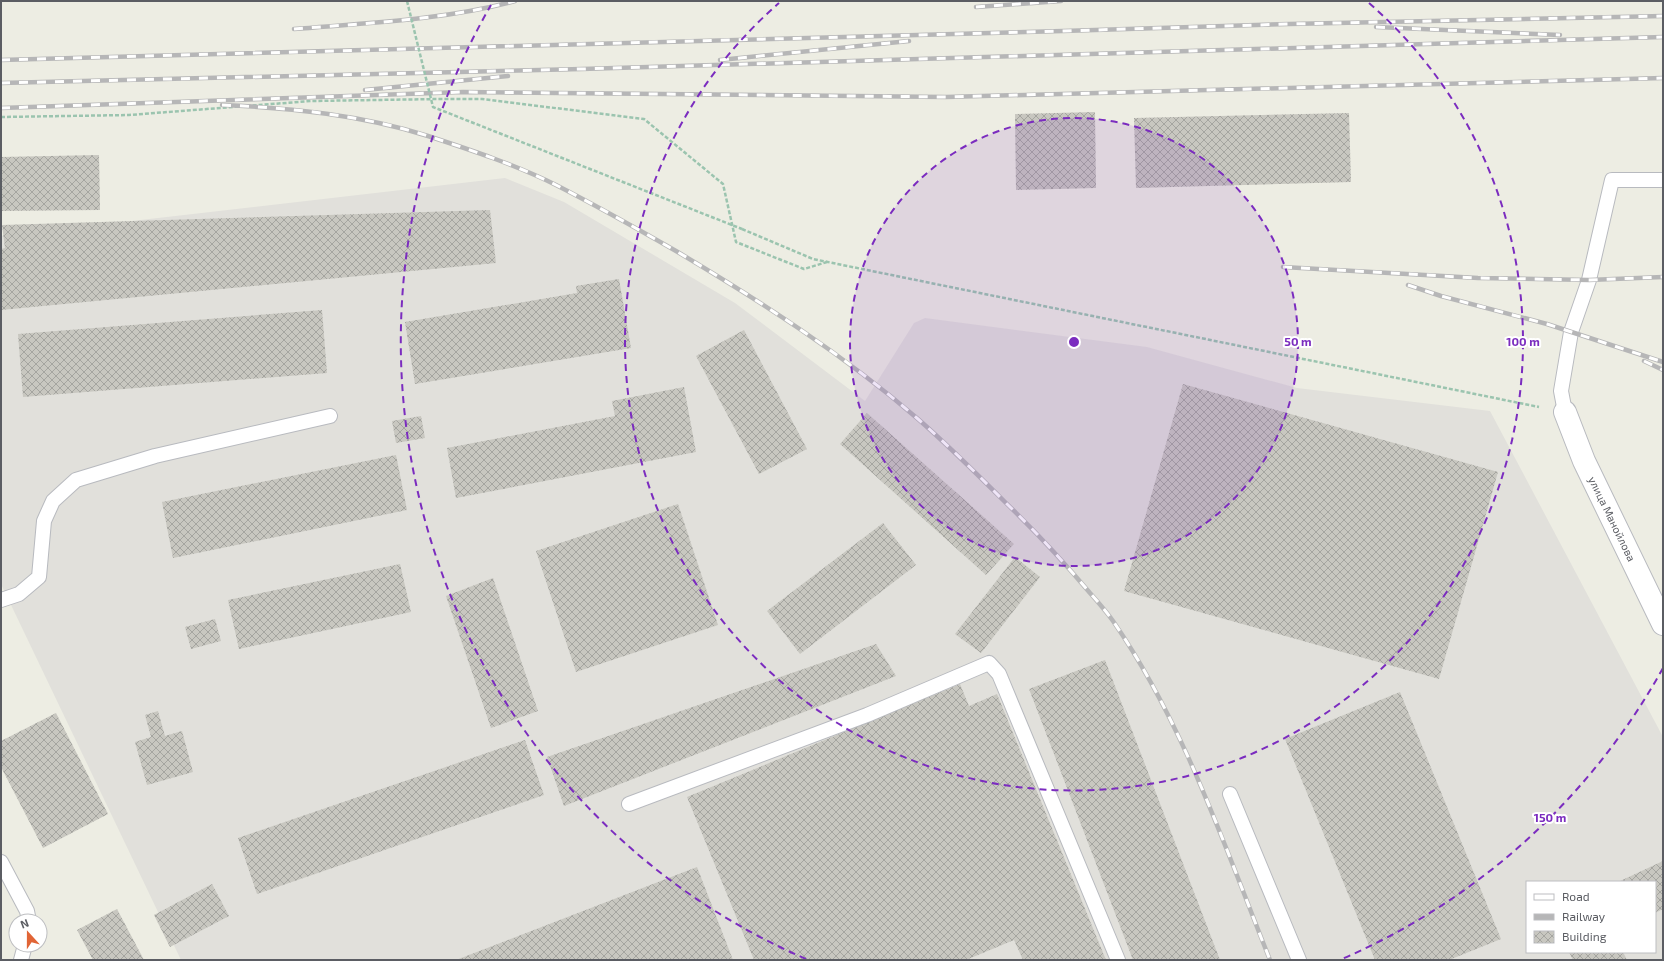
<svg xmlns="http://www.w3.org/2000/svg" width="1664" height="961" viewBox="0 0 1664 961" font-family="'Exo 2',sans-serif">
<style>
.industrial{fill:#e1e0db;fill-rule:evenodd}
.building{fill:url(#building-cross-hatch)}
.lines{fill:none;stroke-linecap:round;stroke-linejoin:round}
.service-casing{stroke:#b8babf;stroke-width:16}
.minor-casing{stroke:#b8babf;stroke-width:24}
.path{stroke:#9bc4af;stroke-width:2.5;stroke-dasharray:4 2;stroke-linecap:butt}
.service{stroke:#fff;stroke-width:14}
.minor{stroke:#fff;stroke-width:22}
.rail-casing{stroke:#b6b6b7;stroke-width:4.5}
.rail{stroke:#fff;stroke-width:3;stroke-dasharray:9;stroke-linecap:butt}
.path-bridge{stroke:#9bc4af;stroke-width:2.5;stroke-dasharray:4 2;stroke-linecap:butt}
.ring{fill:none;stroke:#7b2cbf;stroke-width:2;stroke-dasharray:7 5}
.labels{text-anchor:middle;stroke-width:4;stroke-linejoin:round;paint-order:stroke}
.street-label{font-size:11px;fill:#5b5d63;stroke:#fff}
.centre{fill:#7b2cbf;stroke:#fff;stroke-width:2}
.ring-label{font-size:12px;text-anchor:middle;font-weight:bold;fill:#7b2cbf;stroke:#fff;stroke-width:4;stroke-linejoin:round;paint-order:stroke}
</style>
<defs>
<pattern id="building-cross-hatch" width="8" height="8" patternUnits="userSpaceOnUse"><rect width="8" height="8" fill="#c8c7c0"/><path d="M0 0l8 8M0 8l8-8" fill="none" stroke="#a5a5a0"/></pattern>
</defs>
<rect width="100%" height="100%" fill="#edede3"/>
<path class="industrial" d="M505,178L564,202L735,303L865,401L914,323L925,318L1147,347L1297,388L1490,411L1663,737V960H181L1,584V236ZM1527,882H1655V952H1527Z"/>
<g class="building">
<polygon points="1095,112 1096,188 1016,190 1015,114"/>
<polygon points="1349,113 1351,182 1136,188 1134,118"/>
<polygon points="99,155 100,210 1,211 1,157"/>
<polygon points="490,210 496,263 1,310 1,249 5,248 2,225"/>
<polygon points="619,279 631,348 415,384 405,322 577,293 576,286"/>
<polygon points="322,310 327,373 23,397 18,334"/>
<polygon points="744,330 807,449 759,474 696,356"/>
<polygon points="1183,384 1498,472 1439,679 1124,591"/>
<polygon points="684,387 696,452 456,498 447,448 615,416 612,401"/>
<polygon points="867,413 1014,544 986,575 840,444"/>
<polygon points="421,416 425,438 396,443 392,421"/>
<polygon points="396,455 407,510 173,558 162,502"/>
<polygon points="678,504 718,625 576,672 536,551"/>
<polygon points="883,523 916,565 800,654 767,611"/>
<polygon points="1015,557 1040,577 981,653 955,634"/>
<polygon points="400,564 411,612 239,649 228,600"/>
<polygon points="493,578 538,711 491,728 446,596"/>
<polygon points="215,619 221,641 191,649 185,627"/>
<polygon points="876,644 896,676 564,806 547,757"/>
<polygon points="1105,660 1220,960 1133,960 1029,689"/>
<polygon points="960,684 969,706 997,694 1106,960 1023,960 1014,940 966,960 754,960 687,797"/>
<polygon points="1400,692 1501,939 1449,960 1375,960 1285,739"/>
<polygon points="158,711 165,736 182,731 193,772 147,785 135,742 151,737 145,715"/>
<polygon points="56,713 108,814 43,848 1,767 1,741"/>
<polygon points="525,740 544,795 257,894 238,838"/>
<polygon points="1663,861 1663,909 1655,913 1655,882 1618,882"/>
<polygon points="697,867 733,960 456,960"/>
<polygon points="212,884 229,916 170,947 154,915"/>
<polygon points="117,909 144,960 93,960 77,930"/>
<polygon points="1569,952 1623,952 1627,960 1573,960"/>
</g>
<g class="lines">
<g class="service-casing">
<g id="service">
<polyline points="1565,412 1561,391 1571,332 1589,280 1612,180 1663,180"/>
<polyline points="1,600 19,594 39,577 44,521 53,501 76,480 155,456 330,416"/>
<polyline points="1230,794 1299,960"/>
<polyline points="629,804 867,715 989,663 999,674 1118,960"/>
<polyline points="1,862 27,911 29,921"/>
<polyline points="21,960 25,945"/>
</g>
</g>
<g class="minor-casing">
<polyline id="minor" points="1565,412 1584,461 1663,624"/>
</g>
<g class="path">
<polyline points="1,117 129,115 311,101 440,99 482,99 644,119 723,184 736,242 804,269 827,262"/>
<polyline points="742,229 813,259 1539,407"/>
</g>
<use href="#service" class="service"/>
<use href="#minor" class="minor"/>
<g class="rail-casing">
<g id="rail">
<polyline points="976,7 1061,1"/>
<polyline points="1376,27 1560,35"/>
<path d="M294,29C367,23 444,20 515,1"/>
<polyline points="1,60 1063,31 1289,24 1663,16"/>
<polyline points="720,60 909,41"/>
<polyline points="1,83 582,69 1663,37"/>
<polyline points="365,90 508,76"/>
<path d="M222,105C292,108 362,115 428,136C471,150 516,165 556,185C597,206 636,228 676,251C760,301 844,355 918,419C949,446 978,475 1007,504C1036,532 1064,562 1090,593C1098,602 1106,611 1113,621C1184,724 1224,845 1270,960"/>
<polyline points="1,108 463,92 946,97 1663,78"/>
<polyline points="1283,267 1478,278 1589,280 1663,277"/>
<polyline points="1408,285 1441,296 1547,324 1663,362"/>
<polyline points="1644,361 1663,370"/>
</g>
</g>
<use href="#rail" class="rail"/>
<polyline class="path-bridge" points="407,1 433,107 742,229"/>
</g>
<circle cx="1074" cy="342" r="224" fill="#7b2cbf" fill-opacity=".12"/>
<g class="ring">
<circle cx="1074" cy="342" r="224"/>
<path d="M1369 3A449 449 0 1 1 779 3"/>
<path d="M1663 668A673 673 0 0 1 1342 959M806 959A673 673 0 0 1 491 5"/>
</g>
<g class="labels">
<g class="street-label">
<text transform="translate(1612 519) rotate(64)" y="4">улица Манойлова</text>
</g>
</g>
<circle cx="1074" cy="342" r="6" class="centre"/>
<g class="ring-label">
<text x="1298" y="346">50 m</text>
<text x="1523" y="346">100 m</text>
<text x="1550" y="822">150 m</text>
</g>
<rect width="1664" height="961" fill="none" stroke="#5b5d63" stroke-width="4"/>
<rect x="1526" y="881" width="130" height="72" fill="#ffffff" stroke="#bdbec1"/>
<rect x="1534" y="894" width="20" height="6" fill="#ffffff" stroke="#bdbec1"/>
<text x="1562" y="901" font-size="12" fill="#5b5d63">Road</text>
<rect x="1534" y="914" width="20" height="6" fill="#b6b6b7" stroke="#bdbec1"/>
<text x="1562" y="921" font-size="12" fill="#5b5d63">Railway</text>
<rect x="1534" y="931" width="20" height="12" fill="url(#building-cross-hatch)" stroke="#bdbec1"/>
<text x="1562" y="941" font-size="12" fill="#5b5d63">Building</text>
<g transform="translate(28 933) rotate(339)"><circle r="19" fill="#ffffff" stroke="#bdbec1"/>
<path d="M0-3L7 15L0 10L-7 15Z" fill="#e16536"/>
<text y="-6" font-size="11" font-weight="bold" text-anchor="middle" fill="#5b5d63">N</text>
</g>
</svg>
